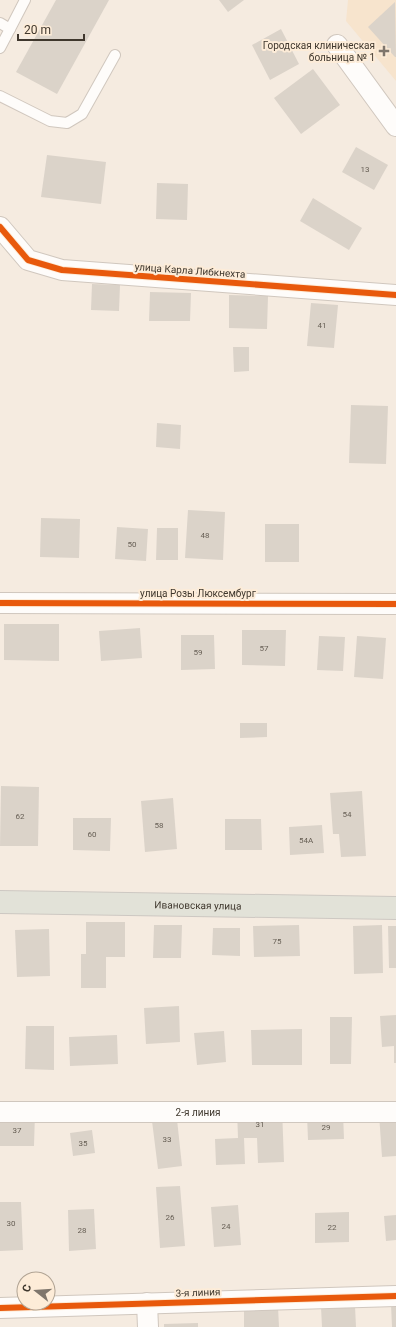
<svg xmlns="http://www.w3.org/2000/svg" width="396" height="1327" viewBox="0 0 396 1327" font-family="Roboto,sans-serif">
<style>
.built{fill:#f7e4cd}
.building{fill:#dbd3c9}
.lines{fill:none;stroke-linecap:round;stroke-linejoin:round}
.service-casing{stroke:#d0c7be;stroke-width:12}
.minor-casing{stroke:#d0c7be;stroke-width:22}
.primary-casing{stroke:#cdc8c2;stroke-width:24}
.service{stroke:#fefcfa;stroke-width:10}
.minor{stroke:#fefcfa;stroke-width:20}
.primary{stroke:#e2e2d8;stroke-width:22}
.cycleway-casing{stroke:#fdecd8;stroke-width:8}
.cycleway{stroke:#e8590c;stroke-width:6}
.poi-dot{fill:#7f766c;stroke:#fdecd8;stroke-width:1.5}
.labels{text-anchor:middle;stroke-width:4;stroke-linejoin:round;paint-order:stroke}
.number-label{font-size:8px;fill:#665e54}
.poi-label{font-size:10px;fill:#3f372d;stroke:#fdecd8;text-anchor:end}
.street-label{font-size:10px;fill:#3f372d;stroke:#fdecd8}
</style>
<rect width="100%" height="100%" fill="#f5ebe0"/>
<polygon class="built" points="348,0 396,0 396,81 346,21"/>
<g class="building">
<polygon points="56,0 109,0 57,94 16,72"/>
<polygon points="219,0 244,0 228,12"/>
<polygon points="395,2 396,57 395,57 368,27"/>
<polygon points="281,29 299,64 270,80 252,45"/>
<polygon points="313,69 340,105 301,134 274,98"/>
<polygon points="356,147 388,165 374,190 342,172"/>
<polygon points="47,155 106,162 101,204 41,197"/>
<polygon points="157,183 188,184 187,220 156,219"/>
<polygon points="313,198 362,228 349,250 300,221"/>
<polygon points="92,284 120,285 119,311 91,310"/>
<polygon points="150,292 191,293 190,321 149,321"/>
<polygon points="229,295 268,296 267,329 229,328"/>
<polygon points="311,303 338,305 334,348 307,346"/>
<polygon points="233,347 249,347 249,371 234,372"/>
<polygon points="351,405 388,406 386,464 349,463"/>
<polygon points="157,423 181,425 180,449 156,447"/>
<polygon points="188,510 225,512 223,560 185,558"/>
<polygon points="41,518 80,519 79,558 40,557"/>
<rect x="265" y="524" width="34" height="38"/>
<polygon points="117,527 148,529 146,561 115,559"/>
<polygon points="157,528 178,528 178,560 156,560"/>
<polygon points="4,624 59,624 59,661 4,660"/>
<polygon points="140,628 142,658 101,661 99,631"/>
<polygon points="242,630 286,630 285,666 242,665"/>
<polygon points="181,635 214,635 215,669 181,670"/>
<polygon points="319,636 345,637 343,671 317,670"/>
<polygon points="357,636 386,638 383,679 354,677"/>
<polygon points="240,723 267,723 267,737 240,738"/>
<polygon points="1,786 39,787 38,846 0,846"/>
<polygon points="362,791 366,856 341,857 339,834 333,834 330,793"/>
<polygon points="173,798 177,849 145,852 141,801"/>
<polygon points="73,818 111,818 110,851 73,850"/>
<polygon points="225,819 261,819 262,850 225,850"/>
<polygon points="322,825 324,853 290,855 289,827"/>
<polygon points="86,922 125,922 125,957 106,957 106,988 81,988 81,954 86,954"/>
<polygon points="154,925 182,925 181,958 153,958"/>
<polygon points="299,925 300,956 254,957 253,926"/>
<polygon points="382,925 383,973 354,974 353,926"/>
<polygon points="388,926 396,926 396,968 389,968"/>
<polygon points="213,928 240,928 240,956 212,955"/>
<polygon points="49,929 50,976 17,977 15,930"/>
<polygon points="179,1006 180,1042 146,1044 144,1008"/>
<polygon points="396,1015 396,1063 394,1063 394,1046 382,1047 380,1016"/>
<polygon points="330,1017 352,1017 351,1064 330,1064"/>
<polygon points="26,1026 54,1026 54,1070 25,1069"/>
<polygon points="302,1029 302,1065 252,1065 251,1030"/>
<polygon points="224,1031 226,1062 197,1065 194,1033"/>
<polygon points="117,1035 118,1064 70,1066 69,1037"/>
<polygon points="282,1108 284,1162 258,1163 257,1138 244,1138 245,1164 216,1165 215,1139 238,1138 237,1110"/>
<polygon points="176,1110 182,1166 158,1169 151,1113"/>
<polygon points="0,1113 35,1113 34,1146 0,1146"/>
<polygon points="343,1113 344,1139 308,1140 307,1115"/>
<polygon points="396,1113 396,1156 382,1157 379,1114"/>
<polygon points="92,1130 95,1153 73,1156 70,1133"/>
<polygon points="180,1186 185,1246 160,1248 156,1187"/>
<polygon points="0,1202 21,1202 23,1250 0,1251"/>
<polygon points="238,1205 241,1245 214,1247 211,1207"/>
<polygon points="94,1209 96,1249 69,1251 68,1210"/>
<polygon points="349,1212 349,1242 315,1243 315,1213"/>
<polygon points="396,1215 396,1240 386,1241 384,1216"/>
<polygon points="396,1303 396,1327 392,1327 391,1304"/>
<polygon points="355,1306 356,1327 322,1327 321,1307"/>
<polygon points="278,1307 279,1327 244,1327 244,1309"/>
<polygon points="198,1323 198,1327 164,1327 164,1324"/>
</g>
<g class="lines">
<g class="service-casing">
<g id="service">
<polyline points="0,23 10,29 0,48"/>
<polyline points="10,29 25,0"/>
<polyline points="0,96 50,121 67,123 82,114 115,55"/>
</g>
</g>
<g class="minor-casing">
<g id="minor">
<polyline points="337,45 396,126"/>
<polyline points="0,227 28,260 62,270 396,295"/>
<polyline points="0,603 396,604"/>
<path id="s1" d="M0,1112H396"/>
<polyline points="147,1303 148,1327"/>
<polyline points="0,1308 396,1296"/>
</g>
</g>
<g class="primary-casing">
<g id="primary">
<path id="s2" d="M0,902L396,908"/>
</g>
</g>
<use href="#service" class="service"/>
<use href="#minor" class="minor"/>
<use href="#primary" class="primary"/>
<g class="cycleway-casing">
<g id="cycleway">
<polyline points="0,227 28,260 62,270 396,295"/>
<polyline points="0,603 396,604"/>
<polyline points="0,1308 396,1296"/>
</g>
</g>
<use href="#cycleway" class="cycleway"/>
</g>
<path class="poi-dot" d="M382 45h4v4h4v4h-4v4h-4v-4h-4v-4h4z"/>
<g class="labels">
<g class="number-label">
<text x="365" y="172">13</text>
<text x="322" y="328">41</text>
<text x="205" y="538">48</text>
<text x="132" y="547">50</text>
<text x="264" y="651">57</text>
<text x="198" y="655">59</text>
<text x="347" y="817">54</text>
<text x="20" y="819">62</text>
<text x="159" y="828">58</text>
<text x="92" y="837">60</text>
<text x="306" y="843">54А</text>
<text x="277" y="944">75</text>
<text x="260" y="1127">31</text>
<text x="326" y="1130">29</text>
<text x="17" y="1133">37</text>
<text x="167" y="1142">33</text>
<text x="83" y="1146">35</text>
<text x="170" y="1220">26</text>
<text x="11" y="1226">30</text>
<text x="226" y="1229">24</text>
<text x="332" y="1230">22</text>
<text x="82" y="1233">28</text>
</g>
<g class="poi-label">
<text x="375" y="49">Городская клиническая<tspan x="375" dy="12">больница № 1</tspan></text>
</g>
<g class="street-label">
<text transform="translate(190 270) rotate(4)" y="4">улица Карла Либкнехта</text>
<text x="198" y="597">улица Розы Люксембург</text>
<text dy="4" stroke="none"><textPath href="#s2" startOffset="198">Ивановская улица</textPath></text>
<text dy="4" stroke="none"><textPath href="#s1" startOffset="198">2-я линия</textPath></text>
<text transform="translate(198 1292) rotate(-2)" y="4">3-я линия</text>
</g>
</g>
<g transform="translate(36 1291) rotate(287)"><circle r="19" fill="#fdecd8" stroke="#b1a494"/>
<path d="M0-3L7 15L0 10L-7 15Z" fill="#7f766c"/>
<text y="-6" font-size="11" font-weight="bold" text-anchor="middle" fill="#3f372d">С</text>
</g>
<path d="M18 34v6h66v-6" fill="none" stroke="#3f372d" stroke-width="2"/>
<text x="24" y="34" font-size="12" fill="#3f372d" stroke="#fdecd8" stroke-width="3" paint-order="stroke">20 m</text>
</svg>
